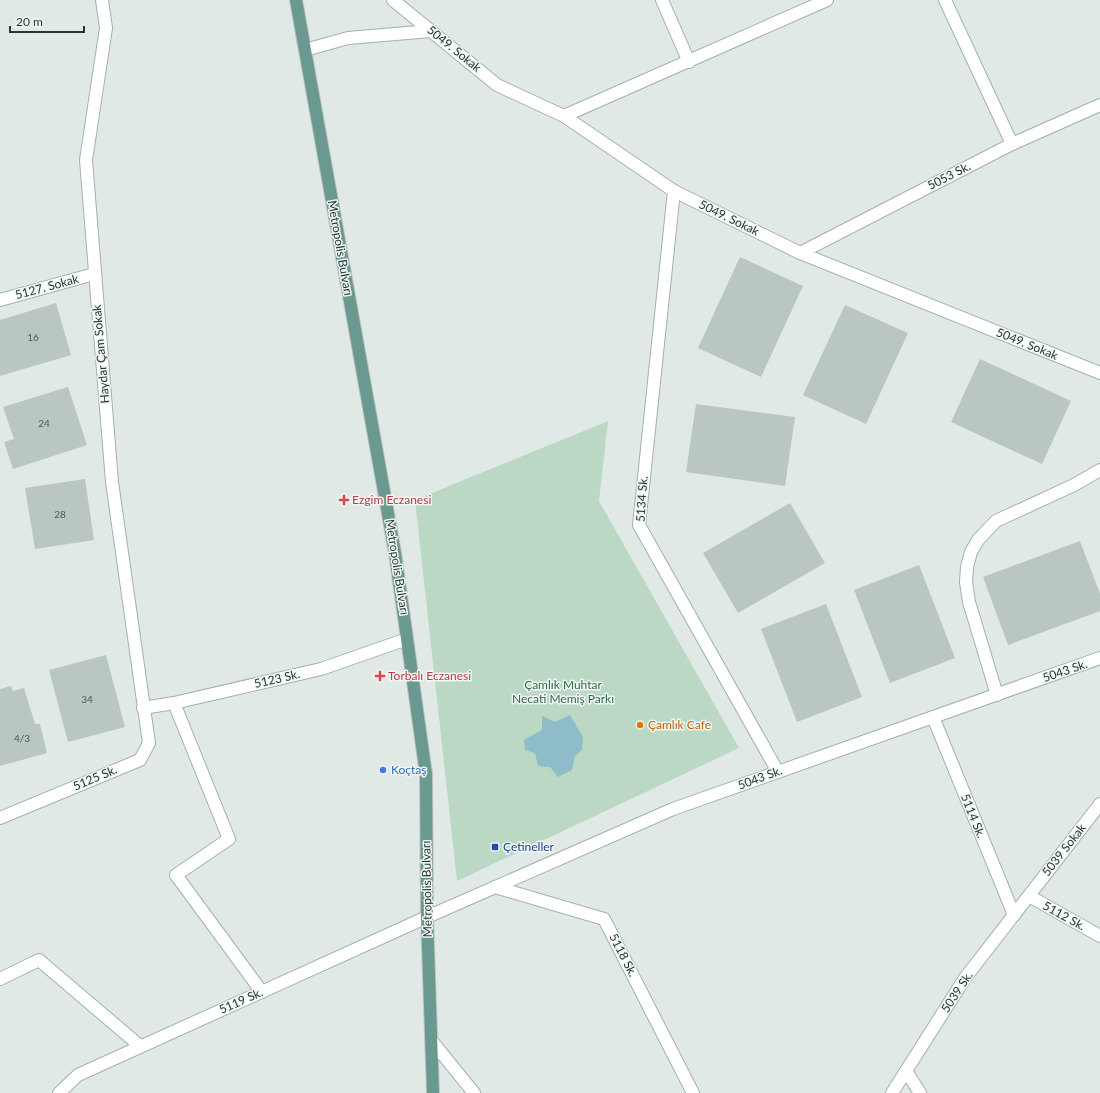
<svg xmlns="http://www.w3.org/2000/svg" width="1100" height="1093" viewBox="0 0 1100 1093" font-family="Lato,sans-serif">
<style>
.green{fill:#bbd8c5}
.water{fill:#8ebcc8}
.building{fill:#b9c6c2}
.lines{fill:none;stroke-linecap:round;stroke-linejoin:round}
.minor-casing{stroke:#a4b0ad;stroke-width:14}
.major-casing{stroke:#bdc3c2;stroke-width:14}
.minor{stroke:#fff;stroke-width:12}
.major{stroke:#6a9990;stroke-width:12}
.health-dot{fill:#e0444e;stroke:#f0f6f3;stroke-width:1.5}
.food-dot{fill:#e8710a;stroke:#f0f6f3;stroke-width:1.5}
.shop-dot{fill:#3f7fe0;stroke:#f0f6f3;stroke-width:1.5}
.transit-dot{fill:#1a4fb4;stroke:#f0f6f3;stroke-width:1.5}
.labels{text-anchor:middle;stroke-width:3;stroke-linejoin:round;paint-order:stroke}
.number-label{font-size:10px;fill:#485b57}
.street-label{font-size:12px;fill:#233733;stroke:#f0f6f3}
.health-label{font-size:12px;fill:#be3a42;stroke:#f0f6f3;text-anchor:start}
.park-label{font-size:12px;fill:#32694a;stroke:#f0f6f3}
.food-label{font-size:12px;fill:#c56008;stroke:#f0f6f3;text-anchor:start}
.shop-label{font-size:12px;fill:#366cbe;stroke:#f0f6f3;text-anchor:start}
.transit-label{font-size:12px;fill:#164399;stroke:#f0f6f3;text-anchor:start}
</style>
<rect width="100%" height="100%" fill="#e0e9e6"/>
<polygon class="green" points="608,421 599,501 739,748 457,881 415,500"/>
<polygon class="water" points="570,715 583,737 582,750 575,756 572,770 558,777 550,767 538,766 535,753 525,750 524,740 542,730 542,716 555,722"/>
<g class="building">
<polygon points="740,257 803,286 761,377 698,348"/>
<polygon points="56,303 71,355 0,376 0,320"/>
<polygon points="845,305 908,333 866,424 803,395"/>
<polygon points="980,359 1071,401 1042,464 951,422"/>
<polygon points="68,387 87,445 13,469 4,442 14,439 3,407"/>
<polygon points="696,404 795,417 785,486 686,472"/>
<polygon points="85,479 94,540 35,549 25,488"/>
<polygon points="790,503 825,563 738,613 703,553"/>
<polygon points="1080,541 1100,594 1100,611 1008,645 983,577"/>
<polygon points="919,565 955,658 890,683 854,590"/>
<polygon points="826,604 862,697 797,722 761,629"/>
<polygon points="106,655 125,727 68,742 49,670"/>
<polygon points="11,686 13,691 24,688 35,724 40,724 47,753 0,766 0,689"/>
</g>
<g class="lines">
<g class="minor-casing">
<g id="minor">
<polyline points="393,0 497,85 564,116 674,191 800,253 1100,373"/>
<polyline points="662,0 689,62"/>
<polyline points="945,0 1012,144"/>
<polyline points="305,50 348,38 431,31"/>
<polyline points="564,116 827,0"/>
<polyline points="674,191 639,525 778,772"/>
<polyline points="800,253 1012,144 1100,105"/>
<polyline points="0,300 94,274"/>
<polyline points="997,695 969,602 966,582 967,567 971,552 978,540 996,521 1074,485 1100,470"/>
<polyline points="174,703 229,839 176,875 262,992"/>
<polyline points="143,708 174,703 321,669 407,639"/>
<polyline points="933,717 1014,915"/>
<polyline points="0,818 140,760 149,743 112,482 86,160 106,28 102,0"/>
<polyline points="495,887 604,919 693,1093"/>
<polyline points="1029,896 1100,936"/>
<polyline points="0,979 39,960 140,1046"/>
<polyline points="431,1040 474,1093"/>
<polyline points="906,1071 920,1093"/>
<polyline points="59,1093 78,1075 427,917 673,809 1100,658"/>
<polyline points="892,1093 965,978 1100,804"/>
</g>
</g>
<g class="major-casing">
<polyline id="major" points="296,0 395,553 426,774 427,917 433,1093"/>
</g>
<use href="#minor" class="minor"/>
<use href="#major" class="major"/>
</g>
<g class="health-dot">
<path d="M342 494h4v4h4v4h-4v4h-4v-4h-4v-4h4z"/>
<path d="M378 670h4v4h4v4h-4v4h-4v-4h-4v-4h4z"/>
</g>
<circle class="food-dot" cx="640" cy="725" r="4"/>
<circle class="shop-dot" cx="383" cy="770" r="4"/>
<rect class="transit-dot" x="491" y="843" width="8" height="8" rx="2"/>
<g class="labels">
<g class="number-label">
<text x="33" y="341">16</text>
<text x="44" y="427">24</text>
<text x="60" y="518">28</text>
<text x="87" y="703">34</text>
<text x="22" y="742">4/3</text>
</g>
<g class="street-label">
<text transform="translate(454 49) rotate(39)" y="4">5049. Sokak</text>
<text transform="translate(949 176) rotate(-27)" y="4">5053 Sk.</text>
<text transform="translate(729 218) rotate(26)" y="4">5049. Sokak</text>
<text transform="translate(340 248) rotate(80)" y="4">Metropolis Bulvarı</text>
<text transform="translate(47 287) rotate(-15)" y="4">5127. Sokak</text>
<text transform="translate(1027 344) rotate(22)" y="4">5049. Sokak</text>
<text transform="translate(101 354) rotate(-95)" y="4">Haydar Çam Sokak</text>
<text transform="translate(642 499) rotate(-86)" y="4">5134 Sk.</text>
<text transform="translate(397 567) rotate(81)" y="4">Metropolis Bulvarı</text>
<text transform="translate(1065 671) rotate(-19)" y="4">5043 Sk.</text>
<text transform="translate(277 679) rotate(-13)" y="4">5123 Sk.</text>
<text transform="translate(95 778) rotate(-23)" y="4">5125 Sk.</text>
<text transform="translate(760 778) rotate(-20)" y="4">5043 Sk.</text>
<text transform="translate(973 816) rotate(68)" y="4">5114 Sk.</text>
<text transform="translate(1064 850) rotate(-52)" y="4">5039 Sokak</text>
<text transform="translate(427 889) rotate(-91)" y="4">Metropolis Bulvarı</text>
<text transform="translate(1064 916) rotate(29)" y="4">5112 Sk.</text>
<text transform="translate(623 955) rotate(63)" y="4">5118 Sk.</text>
<text transform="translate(957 992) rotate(-56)" y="4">5039 Sk.</text>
<text transform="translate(241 1001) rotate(-24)" y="4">5119 Sk.</text>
</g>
<g class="health-label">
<text x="352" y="504">Ezgim Eczanesi</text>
<text x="388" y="680">Torbalı Eczanesi</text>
</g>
<g class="park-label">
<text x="563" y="689">Çamlık Muhtar<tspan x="563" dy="14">Necati Memiş Parkı</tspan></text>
</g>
<g class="food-label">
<text x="648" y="729">Çamlık Cafe</text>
</g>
<g class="shop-label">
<text x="391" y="774">Koçtaş</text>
</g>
<g class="transit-label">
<text x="503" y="851">Çetineller</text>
</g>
</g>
<path d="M10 26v6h74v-6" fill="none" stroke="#233733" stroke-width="2"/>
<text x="16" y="26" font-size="12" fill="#233733" stroke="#f0f6f3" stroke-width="3" paint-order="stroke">20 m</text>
</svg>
